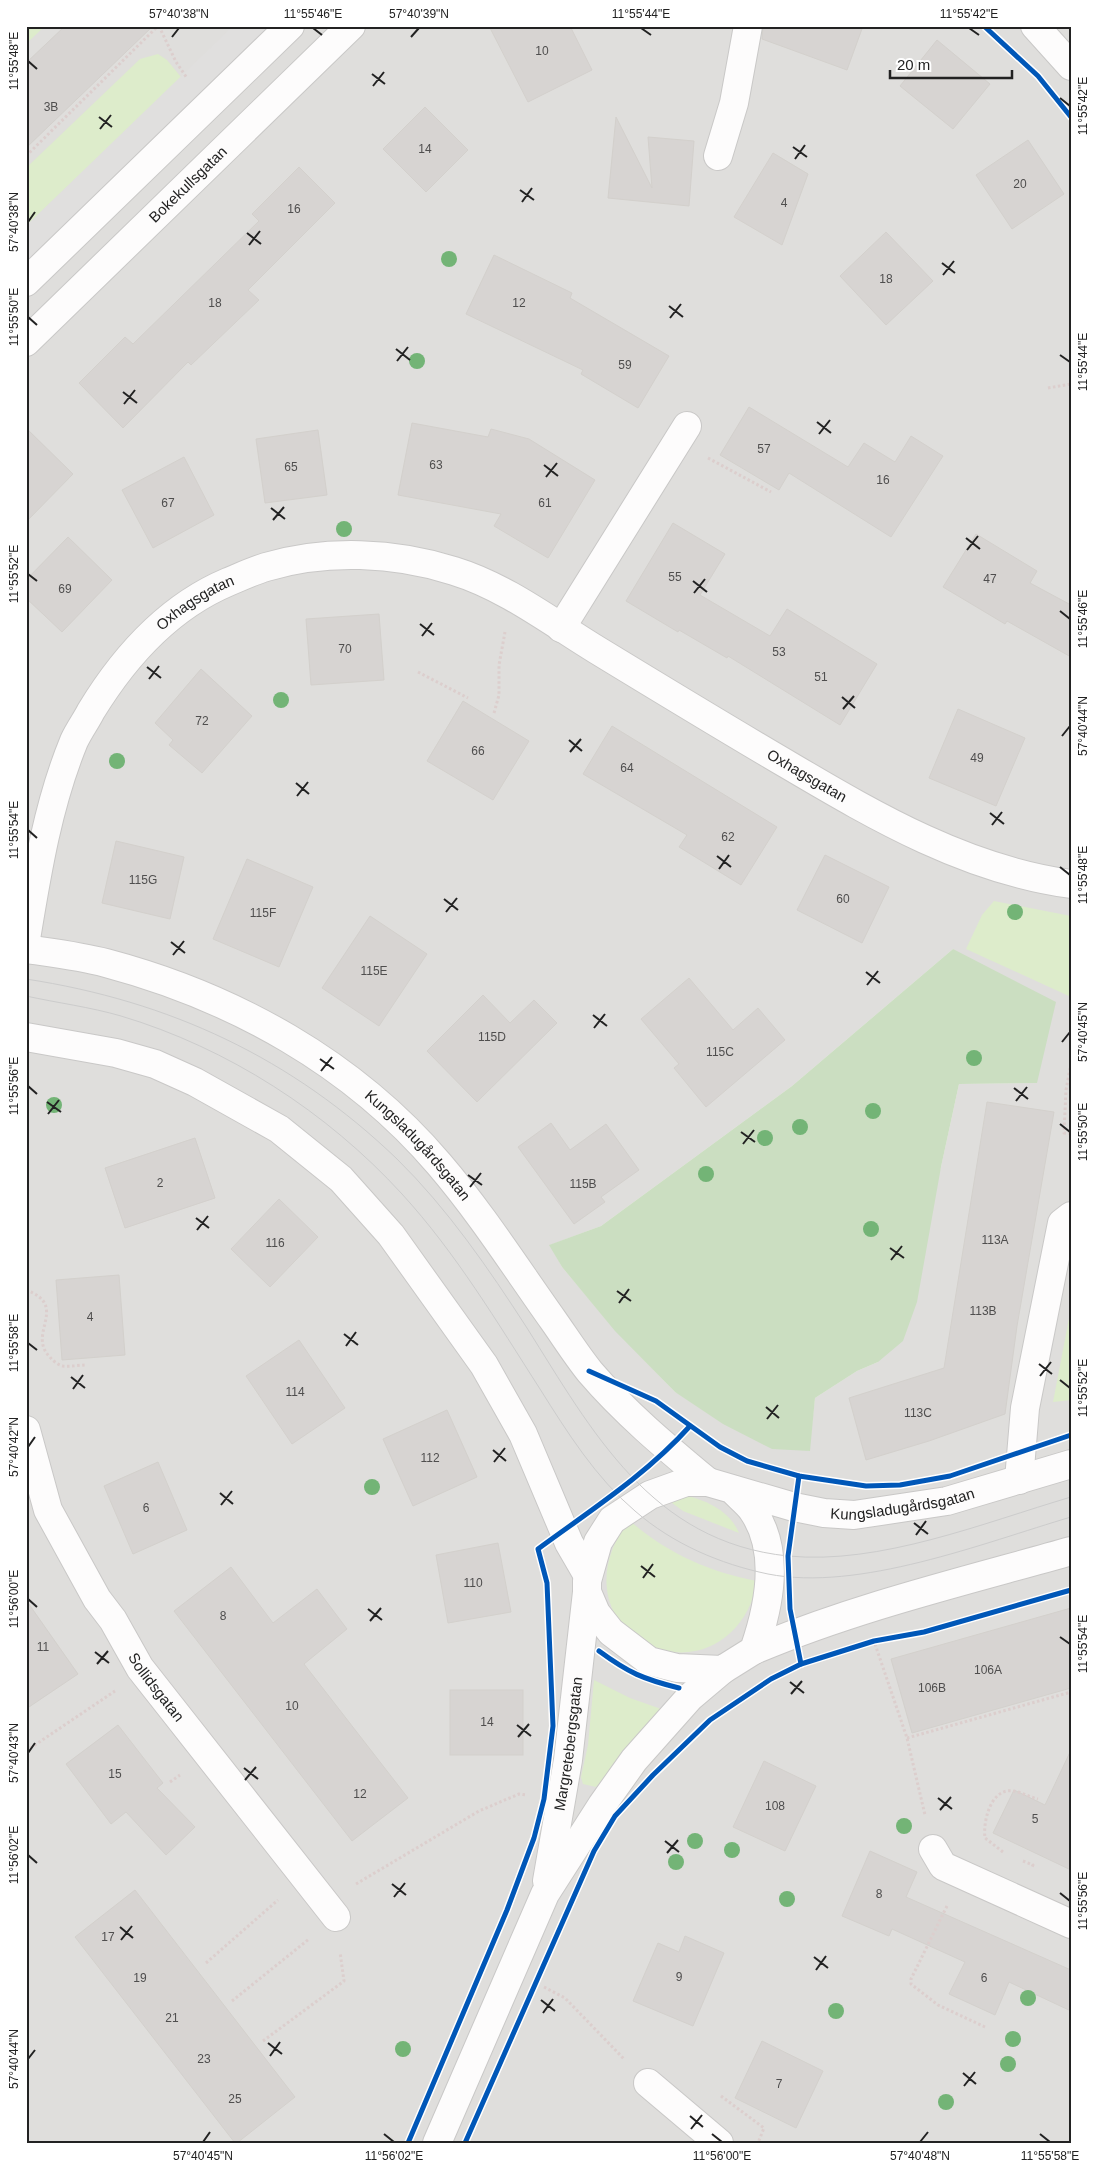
<svg xmlns="http://www.w3.org/2000/svg" width="1097" height="2169" viewBox="0 0 1097 2169" font-family="Arial,sans-serif">
<style>
.residential{fill:#dfdedc;fill-rule:evenodd}
.grass{fill:#ddeccb}
.forest{fill:#cbdec1}
.parking{fill:#e0dfde}
.building{fill:#d7d4d2;stroke:#d3d0cc}
.lines{fill:none;stroke-linecap:round;stroke-linejoin:round}
.minor-casing{stroke:#c9c8c7;stroke-width:30}
.path{stroke:#dccecd;stroke-width:3;stroke-dasharray:2.5 2.5;stroke-linecap:butt}
.minor{stroke:#fdfcfc;stroke-width:28}
.tram{stroke:#ccc;stroke-width:1}
.cycleway-casing{stroke:#fff;stroke-width:8}
.cycleway{stroke:#0057b8;stroke-width:5}
.tree{fill:#73b476}
.ticks{fill:none;stroke:#222;stroke-width:2}
.labels{text-anchor:middle;stroke-width:4;stroke-linejoin:round;paint-order:stroke}
.number-label{font-size:12px;fill:#4f4e4e}
.street-label{font-size:15px;fill:#222;stroke:#fff}
.neatline{fill:none;stroke:#222;stroke-width:2}
.ticks-label{font-size:12px;text-anchor:middle;fill:#222}
</style>
<rect width="100%" height="100%" fill="#f0eeeb"/>
<path class="residential" d="M26,26H1071V2143H26ZM953,949L1037,1083L959,1084L941,1167L878,1362L857,1371L815,1398L809,1451L675,1392L616,1331L562,1267L550,1245L601,1226L792,1086Z"/>
<g class="grass">
<polygon points="26,26 45,26 26,44"/>
<polygon points="158,54 167,60 181,77 26,226 26,168 140,59"/>
<polygon points="994,901 1071,916 1071,997 966,949 982,915"/>
<polygon points="1071,1308 1071,1400 1053,1402"/>
<path d="M678,1494C702,1498 729,1509 739,1533L683,1511L661,1495Z"/>
<path d="M630,1521C667,1553 709,1572 757,1581C749,1636 695,1671 644,1642C596,1616 597,1558 630,1521Z"/>
<polygon points="594,1680 630,1698 664,1710 596,1787 583,1784 581,1777 588,1745"/>
</g>
<polygon class="forest" points="953,949 1056,1002 1037,1083 959,1084 941,1167 917,1302 903,1341 878,1362 857,1371 815,1398 810,1451 772,1449 723,1424 675,1392 615,1331 562,1267 549,1245 601,1226 792,1086"/>
<polygon class="parking" points="233,26 273,26 26,268 26,226"/>
<g class="building">
<polygon points="65,26 153,26 26,148 26,63"/>
<polygon points="489,26 570,26 592,70 528,102"/>
<polygon points="763,26 863,26 847,70 762,39"/>
<polygon points="937,40 990,84 953,129 900,86"/>
<polygon points="425,107 468,150 426,192 383,149"/>
<polygon points="616,117 652,188 648,137 694,141 689,206 608,198"/>
<polygon points="1028,140 1064,194 1012,229 976,175"/>
<polygon points="773,153 808,174 782,245 734,217"/>
<polygon points="299,167 335,203 248,290 259,300 191,365 188,362 123,428 79,383 125,337 133,344 259,221 252,214"/>
<polygon points="886,232 933,281 886,325 840,276"/>
<polygon points="494,255 572,293 570,298 669,356 638,408 581,374 583,370 466,314"/>
<polygon points="749,407 848,467 864,443 895,462 911,436 943,456 891,537 789,473 779,490 720,455"/>
<polygon points="412,423 488,437 491,429 529,439 595,480 548,558 494,526 501,514 398,495"/>
<polygon points="26,428 73,474 26,522"/>
<polygon points="318,430 327,495 265,503 256,439"/>
<polygon points="184,457 214,515 153,548 122,490"/>
<polygon points="673,523 725,554 700,595 770,636 787,609 877,664 840,725 728,656 727,658 679,630 678,632 626,601"/>
<polygon points="976,534 1037,571 1030,583 1071,605 1071,657 1007,621 1005,624 943,587"/>
<polygon points="68,537 112,580 62,632 26,598 26,580"/>
<polygon points="379,614 384,680 311,685 306,619"/>
<polygon points="201,669 252,716 202,773 169,745 173,740 155,723"/>
<polygon points="463,701 529,741 493,800 427,761"/>
<polygon points="958,709 1025,738 996,806 929,778"/>
<polygon points="612,726 777,827 741,885 679,847 687,835 583,774"/>
<polygon points="116,841 184,857 170,919 102,903"/>
<polygon points="825,855 889,887 862,943 797,910"/>
<polygon points="247,859 313,887 279,967 213,939"/>
<polygon points="370,916 427,954 379,1026 322,988"/>
<polygon points="689,978 733,1030 758,1008 785,1040 706,1107 674,1068 679,1064 641,1019"/>
<polygon points="483,995 510,1023 534,1000 557,1023 477,1102 427,1051"/>
<polygon points="987,1102 1054,1112 1017,1326 1005,1414 929,1441 866,1460 849,1398 944,1368"/>
<polygon points="551,1123 570,1150 606,1124 639,1170 601,1197 605,1202 574,1224 518,1147"/>
<polygon points="195,1138 215,1198 125,1228 105,1168"/>
<polygon points="279,1199 318,1237 270,1287 231,1249"/>
<polygon points="119,1275 125,1355 62,1360 56,1280"/>
<polygon points="299,1340 345,1408 292,1444 246,1376"/>
<polygon points="447,1410 477,1477 413,1506 383,1439"/>
<polygon points="158,1462 187,1530 133,1554 104,1486"/>
<polygon points="498,1543 511,1612 448,1623 436,1555"/>
<polygon points="231,1567 273,1623 317,1589 347,1629 304,1664 408,1798 352,1841 174,1611"/>
<polygon points="26,1600 78,1674 26,1709"/>
<polygon points="1071,1608 1071,1688 912,1733 891,1659"/>
<rect x="450" y="1690" width="73" height="65"/>
<polygon points="118,1725 163,1783 157,1788 195,1827 166,1855 126,1812 111,1824 66,1764"/>
<polygon points="1071,1750 1071,1870 993,1833 1014,1790 1045,1805"/>
<polygon points="764,1761 816,1786 785,1851 733,1827"/>
<polygon points="870,1851 917,1872 906,1897 1071,1970 1071,2011 1009,1982 995,2015 949,1994 965,1962 892,1929 889,1936 842,1916"/>
<polygon points="135,1890 295,2097 237,2143 235,2143 75,1937"/>
<polygon points="685,1936 724,1953 693,2026 633,2001 658,1943 679,1952"/>
<polygon points="762,2041 823,2071 796,2128 735,2098"/>
</g>
<g class="lines">
<g class="minor-casing">
<g id="minor">
<polyline points="1035,26 1071,66"/>
<polyline points="718,156 734,103 748,26"/>
<polyline points="26,282 290,26"/>
<path id="s1" d="M26,342L351,26"/>
<polyline points="561,628 687,426"/>
<path id="s2" d="M26,939C37,872 48,804 74,741C79,730 86,721 91,711C124,657 169,607 228,582C240,577 253,571 266,567C326,549 395,552 454,571C506,587 551,622 597,650C661,689 725,728 790,766C878,818 968,870 1071,884"/>
<path id="s3" d="M26,949C53,953 80,956 106,963C234,997 353,1063 439,1164C481,1213 516,1268 553,1320C565,1337 577,1356 590,1372C625,1413 666,1447 708,1482"/>
<polyline points="26,1037 116,1053 155,1064 195,1082 279,1129 341,1179 391,1235 484,1365 523,1434 569,1543 587,1574"/>
<path id="s4" d="M26,1430L48,1510L97,1599L113,1620L140,1668L336,1917"/>
<polyline points="1019,1480 1025,1408 1062,1223 1071,1216"/>
<path id="s5" d="M732,1489C738,1496 748,1503 753,1511C781,1552 769,1607 754,1650L722,1670L677,1668L649,1661L611,1632L596,1613L587,1592V1581L598,1542L612,1520L650,1495L686,1482H708L794,1507L824,1513L854,1515L947,1501L1071,1464"/>
<path d="M754,1650C856,1607 965,1581 1071,1551"/>
<polyline points="933,1849 943,1866 1071,1924"/>
<path id="s6" d="M547,1881L568,1760L587,1592"/>
<polyline points="648,2083 719,2143"/>
<polyline points="437,2143 545,1894 602,1805 634,1760 690,1697 722,1670"/>
</g>
</g>
<g class="path">
<polyline points="159,26 176,62 187,78"/>
<polyline points="26,156 158,26"/>
<polyline points="1048,388 1071,384"/>
<polyline points="708,458 771,492"/>
<polyline points="418,672 468,698"/>
<polyline points="494,713 499,695 499,665 505,632"/>
<polyline points="1071,1063 1066,1090 1064,1133 1071,1134"/>
<path d="M26,1290C70,1306 26,1334 50,1357C53,1361 58,1365 63,1366C70,1367 79,1365 86,1365"/>
<polyline points="875,1644 907,1738 925,1815"/>
<polyline points="907,1738 1071,1692"/>
<polyline points="26,1751 115,1691"/>
<polyline points="170,1782 180,1775"/>
<path d="M1003,1852L985,1838C983,1824 989,1794 1007,1791C1016,1789 1029,1797 1038,1799"/>
<polyline points="1023,1861 1033,1865 1032,1867"/>
<polyline points="356,1884 479,1811 519,1794 526,1795"/>
<polyline points="947,1906 911,1979 911,1984 938,2005 985,2027"/>
<polyline points="206,1963 278,1900"/>
<polyline points="544,1987 565,1998 624,2059"/>
<polyline points="232,2001 309,1939"/>
<polyline points="263,2041 344,1981 340,1952"/>
<polyline points="721,2096 764,2128 758,2143"/>
</g>
<use href="#minor" class="minor"/>
<g class="tram">
<path d="M26,979C170,1001 292,1058 397,1159C447,1208 489,1269 527,1328C592,1431 651,1542 788,1556C880,1565 983,1523 1071,1497"/>
<path d="M26,996C58,1003 90,1007 121,1016C228,1048 327,1112 402,1194C456,1253 497,1322 540,1389C567,1432 596,1478 635,1511C673,1544 720,1564 768,1574C859,1592 983,1543 1071,1517"/>
</g>
<g class="cycleway-casing">
<g id="cycleway">
<polyline points="984,26 1038,76 1071,117"/>
<polyline points="589,1371 656,1401 720,1447 747,1461 799,1476 866,1486 900,1485 950,1476 1071,1435"/>
<polyline points="799,1476 788,1556 790,1609 801,1664"/>
<path d="M599,1651C629,1673 643,1679 679,1688"/>
<path d="M408,2143L507,1910L534,1838L544,1799L553,1726L547,1583L538,1549C591,1510 646,1475 690,1426"/>
<polyline points="465,2143 594,1851 615,1816 653,1775 710,1720 771,1679 801,1664 874,1641 924,1632 1071,1590"/>
</g>
</g>
<use href="#cycleway" class="cycleway"/>
</g>
<g class="tree">
<circle cx="449" cy="259" r="8"/>
<circle cx="417" cy="361" r="8"/>
<circle cx="344" cy="529" r="8"/>
<circle cx="281" cy="700" r="8"/>
<circle cx="117" cy="761" r="8"/>
<circle cx="1015" cy="912" r="8"/>
<circle cx="974" cy="1058" r="8"/>
<circle cx="54" cy="1105" r="8"/>
<circle cx="873" cy="1111" r="8"/>
<circle cx="800" cy="1127" r="8"/>
<circle cx="765" cy="1138" r="8"/>
<circle cx="706" cy="1174" r="8"/>
<circle cx="871" cy="1229" r="8"/>
<circle cx="372" cy="1487" r="8"/>
<circle cx="904" cy="1826" r="8"/>
<circle cx="695" cy="1841" r="8"/>
<circle cx="732" cy="1850" r="8"/>
<circle cx="676" cy="1862" r="8"/>
<circle cx="787" cy="1899" r="8"/>
<circle cx="1028" cy="1998" r="8"/>
<circle cx="836" cy="2011" r="8"/>
<circle cx="1013" cy="2039" r="8"/>
<circle cx="403" cy="2049" r="8"/>
<circle cx="1008" cy="2064" r="8"/>
<circle cx="946" cy="2102" r="8"/>
</g>
<path class="ticks" d="M313,28L322,35M641,28L651,35M969,28L979,35M172,37L179,28M411,37L419,28M28,61L37,69M372,74L385,84M373,86L384,72M1060,98L1070,106M99,117L112,127M100,129L111,115M793,147L807,157M795,159L805,145M520,190L534,200M522,202L532,188M28,222L35,212M247,233L261,244M249,245L260,231M942,263L955,273M943,275L954,261M669,306L683,317M28,317L37,325M670,318L681,304M396,349L410,360M1060,355L1070,362M397,361L408,347M123,392L137,403M124,404L135,390M817,422L831,433M819,434L830,420M544,465L558,476M546,477L557,463M271,508L285,519M273,520L284,507M966,538L980,549M967,550L978,536M28,574L37,581M693,581L707,592M694,593L705,579M1060,611L1070,619M420,624L434,635M422,636L432,623M147,667L161,678M149,679L159,666M842,697L855,708M843,709L854,696M1062,736L1070,726M569,740L582,751M570,752L581,739M296,783L309,794M297,796L308,782M990,813L1004,824M992,825L1002,812M28,830L37,838M717,856L731,867M1060,867L1070,875M719,869L729,855M444,899L458,910M446,912L457,898M171,942L185,953M173,955L184,941M866,972L880,983M867,985L878,971M593,1015L607,1026M594,1028L605,1014M1062,1042L1070,1032M320,1059L334,1069M321,1071L332,1057M28,1086L37,1094M1014,1088L1028,1099M1016,1101L1027,1087M47,1102L61,1112M48,1114L59,1100M1060,1124L1070,1132M741,1132L755,1142M743,1144L754,1130M468,1175L482,1185M470,1187L481,1173M196,1218L209,1228M197,1230L208,1216M890,1248L904,1258M891,1260L902,1246M617,1291L631,1301M619,1303L629,1289M344,1334L358,1345M28,1343L37,1350M346,1346L356,1332M1039,1364L1052,1374M1040,1376L1051,1362M71,1377L85,1388M1060,1380L1070,1388M73,1389L83,1375M766,1407L779,1418M767,1419L778,1405M28,1447L35,1437M493,1450L506,1461M494,1462L505,1448M220,1493L233,1504M221,1505L232,1491M914,1523L928,1534M916,1535L926,1521M641,1566L655,1577M643,1578L653,1564M28,1599L37,1607M368,1609L382,1620M370,1621L381,1608M1060,1637L1070,1644M95,1652L109,1663M97,1664L108,1651M790,1682L804,1693M791,1694L802,1681M517,1725L531,1736M518,1737L529,1724M28,1753L35,1743M244,1768L258,1779M245,1780L256,1767M938,1798L952,1809M940,1810L951,1797M665,1841L679,1852M667,1853L678,1840M28,1855L37,1863M392,1884L406,1895M1060,1893L1070,1901M394,1897L405,1883M120,1927L133,1938M121,1940L132,1926M814,1957L828,1968M816,1970L826,1956M541,2000L555,2011M543,2013L553,1999M268,2043L282,2054M270,2056L280,2042M28,2059L35,2050M963,2073L976,2084M964,2086L975,2072M690,2116L703,2127M691,2129L702,2115M384,2134L394,2142M712,2134L722,2142M1040,2134L1050,2142M203,2142L210,2132M920,2142L928,2132"/>
<g class="labels">
<g class="number-label">
<text x="542" y="55">10</text>
<text x="51" y="111">3B</text>
<text x="425" y="153">14</text>
<text x="1020" y="188">20</text>
<text x="784" y="207">4</text>
<text x="294" y="213">16</text>
<text x="886" y="283">18</text>
<text x="215" y="307">18</text>
<text x="519" y="307">12</text>
<text x="625" y="369">59</text>
<text x="764" y="453">57</text>
<text x="436" y="469">63</text>
<text x="291" y="471">65</text>
<text x="883" y="484">16</text>
<text x="168" y="507">67</text>
<text x="545" y="507">61</text>
<text x="675" y="581">55</text>
<text x="990" y="583">47</text>
<text x="65" y="593">69</text>
<text x="345" y="653">70</text>
<text x="779" y="656">53</text>
<text x="821" y="681">51</text>
<text x="202" y="725">72</text>
<text x="478" y="755">66</text>
<text x="977" y="762">49</text>
<text x="627" y="772">64</text>
<text x="728" y="841">62</text>
<text x="143" y="884">115G</text>
<text x="843" y="903">60</text>
<text x="263" y="917">115F</text>
<text x="374" y="975">115E</text>
<text x="492" y="1041">115D</text>
<text x="720" y="1056">115C</text>
<text x="160" y="1187">2</text>
<text x="583" y="1188">115B</text>
<text x="995" y="1244">113A</text>
<text x="275" y="1247">116</text>
<text x="983" y="1315">113B</text>
<text x="90" y="1321">4</text>
<text x="295" y="1396">114</text>
<text x="918" y="1417">113C</text>
<text x="430" y="1462">112</text>
<text x="146" y="1512">6</text>
<text x="473" y="1587">110</text>
<text x="223" y="1620">8</text>
<text x="43" y="1651">11</text>
<text x="988" y="1674">106A</text>
<text x="932" y="1692">106B</text>
<text x="292" y="1710">10</text>
<text x="487" y="1726">14</text>
<text x="115" y="1778">15</text>
<text x="360" y="1798">12</text>
<text x="775" y="1810">108</text>
<text x="1035" y="1823">5</text>
<text x="879" y="1898">8</text>
<text x="108" y="1941">17</text>
<text x="679" y="1981">9</text>
<text x="140" y="1982">19</text>
<text x="984" y="1982">6</text>
<text x="172" y="2022">21</text>
<text x="204" y="2063">23</text>
<text x="779" y="2088">7</text>
<text x="235" y="2103">25</text>
</g>
<g class="street-label">
<text dy="5" stroke="none"><textPath href="#s1" startOffset="226">Bokekullsgatan</textPath></text>
<text dy="5" stroke="none"><textPath href="#s2" startOffset="391">Oxhagsgatan</textPath></text>
<text dy="5" stroke="none"><textPath href="#s2" startOffset="1070">Oxhagsgatan</textPath></text>
<text dy="5" stroke="none"><textPath href="#s3" startOffset="448">Kungsladugårdsgatan</textPath></text>
<text dy="5" stroke="none"><textPath href="#s5" startOffset="764">Kungsladugårdsgatan</textPath></text>
<text dy="5" stroke="none"><textPath href="#s4" startOffset="291">Sollidsgatan</textPath></text>
<text dy="5" stroke="none"><textPath href="#s6" startOffset="139">Margretebergsgatan</textPath></text>
</g>
</g>
<rect width="1097" height="2169" fill="none" stroke="#ffffff" stroke-width="55"/>
<path d="M890 70v8h122v-8" fill="none" stroke="#222222" stroke-width="2.5"/>
<text x="897" y="70" font-size="15" fill="#222222" stroke="#ffffff" stroke-width="4" paint-order="stroke">20 m</text>
<rect x="28" y="28" width="1042" height="2114" class="neatline"/>
<g class="ticks-label">
<text x="179" y="18">57°40'38"N</text>
<text x="313" y="18">11°55'46"E</text>
<text x="419" y="18">57°40'39"N</text>
<text x="641" y="18">11°55'44"E</text>
<text x="969" y="18">11°55'42"E</text>
<text transform="translate(14 61) rotate(-90)" y="4">11°55'48"E</text>
<text transform="translate(1083 106) rotate(-90)" y="4">11°55'42"E</text>
<text transform="translate(14 222) rotate(-90)" y="4">57°40'38"N</text>
<text transform="translate(14 317) rotate(-90)" y="4">11°55'50"E</text>
<text transform="translate(1083 362) rotate(-90)" y="4">11°55'44"E</text>
<text transform="translate(14 574) rotate(-90)" y="4">11°55'52"E</text>
<text transform="translate(1083 619) rotate(-90)" y="4">11°55'46"E</text>
<text transform="translate(1083 726) rotate(-90)" y="4">57°40'44"N</text>
<text transform="translate(14 830) rotate(-90)" y="4">11°55'54"E</text>
<text transform="translate(1083 875) rotate(-90)" y="4">11°55'48"E</text>
<text transform="translate(1083 1032) rotate(-90)" y="4">57°40'45"N</text>
<text transform="translate(14 1086) rotate(-90)" y="4">11°55'56"E</text>
<text transform="translate(1083 1132) rotate(-90)" y="4">11°55'50"E</text>
<text transform="translate(14 1343) rotate(-90)" y="4">11°55'58"E</text>
<text transform="translate(1083 1388) rotate(-90)" y="4">11°55'52"E</text>
<text transform="translate(14 1447) rotate(-90)" y="4">57°40'42"N</text>
<text transform="translate(14 1599) rotate(-90)" y="4">11°56'00"E</text>
<text transform="translate(1083 1644) rotate(-90)" y="4">11°55'54"E</text>
<text transform="translate(14 1753) rotate(-90)" y="4">57°40'43"N</text>
<text transform="translate(14 1855) rotate(-90)" y="4">11°56'02"E</text>
<text transform="translate(1083 1901) rotate(-90)" y="4">11°55'56"E</text>
<text transform="translate(14 2059) rotate(-90)" y="4">57°40'44"N</text>
<text x="203" y="2160">57°40'45"N</text>
<text x="394" y="2160">11°56'02"E</text>
<text x="722" y="2160">11°56'00"E</text>
<text x="920" y="2160">57°40'48"N</text>
<text x="1050" y="2160">11°55'58"E</text>
</g>
</svg>
